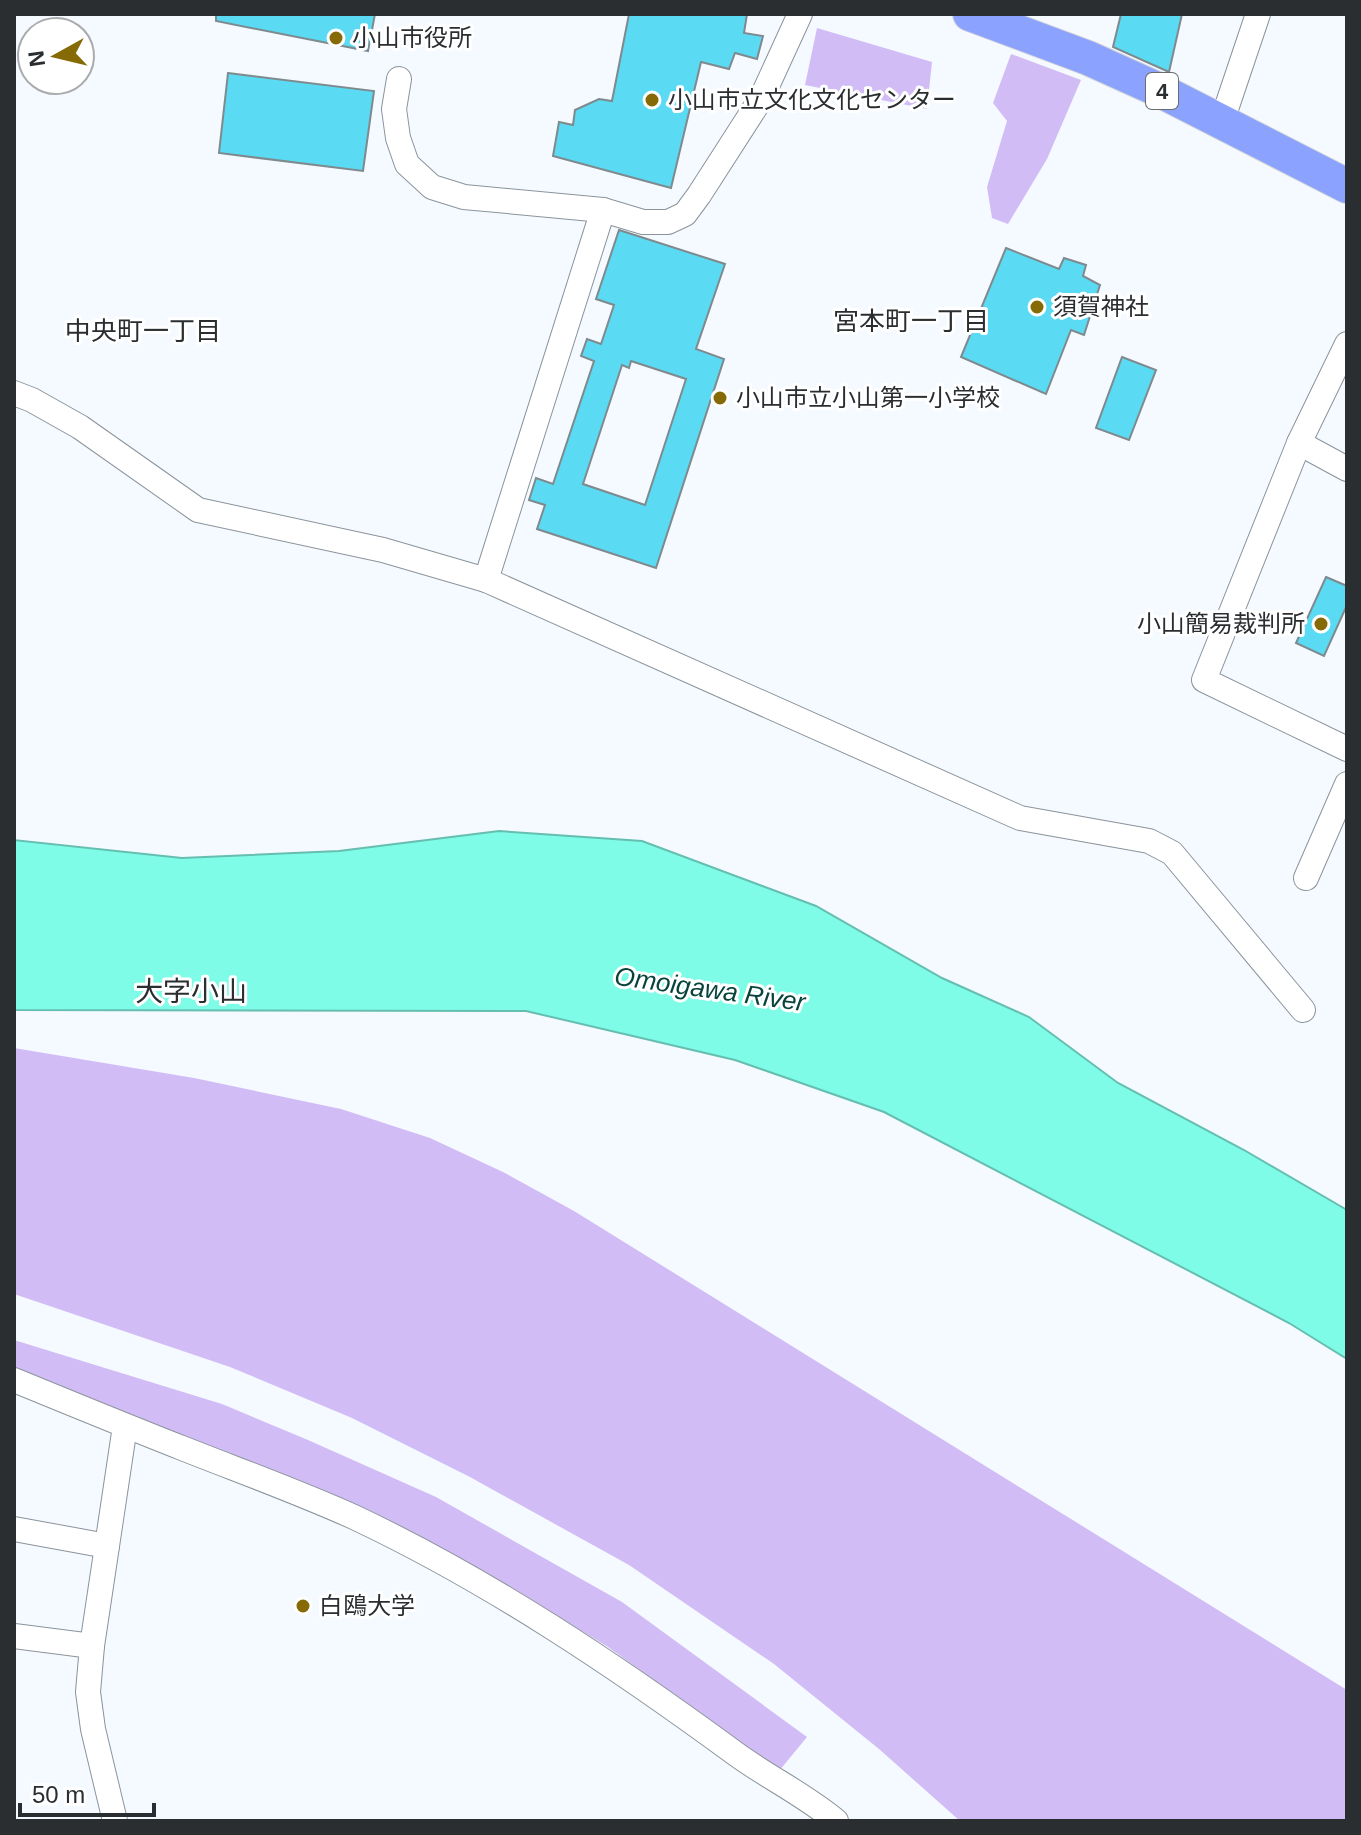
<svg xmlns="http://www.w3.org/2000/svg" width="1361" height="1835" viewBox="0 0 1361 1835" font-family="Helvetica,'Noto Sans JP',sans-serif">
<style>
.green{fill:#d2bcf6}
.water{fill:#7efce7;stroke:#65beb0;stroke-width:2}
.building{fill:#5adbf3;stroke:#7e8a8d;stroke-width:2;fill-rule:evenodd}
.lines{fill:none;stroke-linecap:round;stroke-linejoin:round}
.minor-casing{stroke:#8b949b;stroke-width:26}
.highway-casing{stroke:#d4d5d6;stroke-width:36}
.minor{stroke:#fff;stroke-width:24}
.highway{stroke:#8ba2fe;stroke-width:34}
.poi-dot{fill:#856a05;stroke:#fff;stroke-width:3}
.labels{text-anchor:middle;stroke-width:6;stroke-linejoin:round;paint-order:stroke}
.shield{fill:#fff;stroke:#6a6d6f;stroke-width:2}
.shield-label{font-size:22px;font-weight:bold;fill:#2a2e31}
.poi-label{font-size:24px;fill:#2a2e31;stroke:#fff;text-anchor:start}
.neighbourhood-label{font-size:26px;fill:#2a2e31;stroke:#fff}
.water-label{font-size:26px;font-style:italic;fill:#09443c;stroke:#fff}
.quarter-label{font-size:28px;fill:#2a2e31;stroke:#fff}
</style>
<rect width="100%" height="100%" fill="#f4faff"/>
<g class="green">
<polygon points="817,28 932,62 927,109 805,85"/>
<polygon points="1011,54 1081,80 1047,159 1008,224 992,218 987,187 1007,121 993,103"/>
<polygon points="14,1048 194,1078 341,1109 430,1138 503,1172 574,1211 1347,1690 1347,1821 960,1821 879,1749 774,1664 629,1565 470,1477 352,1418 230,1367 14,1294"/>
<polygon points="14,1340 222,1404 308,1440 436,1497 622,1602 807,1737 779,1771 608,1647 519,1593 14,1372"/>
</g>
<polygon class="water" points="499,831 642,841 816,906 942,978 1029,1017 1118,1083 1244,1150 1347,1210 1347,1359 1289,1323 884,1112 735,1060 526,1011 14,1010 14,840 182,858 339,851"/>
<g class="building">
<polygon points="216,14 375,14 368,51 216,21"/>
<polygon points="629,14 747,14 744,33 763,36 757,59 735,53 729,69 701,62 671,188 553,156 559,122 573,125 575,110 599,99 612,101"/>
<polygon points="1121,14 1182,14 1169,72 1113,47"/>
<polygon points="228,73 374,91 363,171 219,153"/>
<path d="M619,230L725,264L696,349L724,359L656,568L537,529L545,505L529,500L536,478L553,484L594,361L581,356L587,339L601,344L614,305L596,299ZM631,361L686,379L645,505L583,484L622,365L629,368Z"/>
<polygon points="1006,248 1059,269 1064,258 1086,265 1083,276 1100,285 1084,335 1071,330 1046,394 961,357"/>
<polygon points="1122,357 1156,370 1129,440 1096,428"/>
<polygon points="1326,577 1347,586 1347,605 1324,656 1296,643"/>
</g>
<g class="lines">
<g class="minor-casing">
<g id="minor">
<polyline points="399,79 394,109 398,138 407,164 432,187 464,197 603,210 643,222 668,222 685,214 699,195 762,97 800,14"/>
<polyline points="1222,121 1258,14"/>
<polyline points="1347,344 1299,443 1204,680 1347,749"/>
<polyline points="14,393 32,400 80,427 198,510 383,550 486,580 1020,818 1149,841 1172,853 1303,1010"/>
<polyline points="1299,443 1347,469"/>
<polyline points="486,580 603,210"/>
<polyline points="1306,878 1347,784"/>
<path d="M14,1380C70,1403 126,1426 182,1448C240,1471 299,1492 356,1518C491,1582 616,1666 736,1754C769,1778 805,1795 836,1821"/>
<polyline points="14,1529 107,1546"/>
<polyline points="14,1636 92,1646"/>
<polyline points="115,1821 93,1729 88,1692 92,1646 125,1426"/>
</g>
</g>
<g class="highway-casing">
<polyline id="highway" points="970,14 1088,58 1159,90 1347,186"/>
</g>
<use href="#minor" class="minor"/>
<use href="#highway" class="highway"/>
</g>
<g class="poi-dot">
<circle cx="336" cy="38" r="8"/>
<circle cx="652" cy="100" r="8"/>
<circle cx="1037" cy="307" r="8"/>
<circle cx="720" cy="398" r="8"/>
<circle cx="1321" cy="624" r="8"/>
<circle cx="303" cy="1606" r="8"/>
</g>
<g class="labels">
<rect class="shield" x="1146" y="73" width="32" height="36" rx="6"/>
<g class="shield-label">
<text x="1162" y="99">4</text>
</g>
<g class="poi-label">
<text x="352" y="46">小山市役所</text>
<text x="668" y="108">小山市立文化文化センター</text>
<text x="1053" y="315">須賀神社</text>
<text x="736" y="406">小山市立小山第一小学校</text>
<text x="1305" y="632" text-anchor="end">小山簡易裁判所</text>
<text x="319" y="1614">白鴎大学</text>
</g>
<g class="neighbourhood-label">
<text x="911" y="330">宮本町一丁目</text>
<text x="143" y="340">中央町一丁目</text>
</g>
<g class="water-label">
<text transform="translate(710 989) rotate(8)" y="9">Omoigawa River</text>
</g>
<g class="quarter-label">
<text x="191" y="1001">大字小山</text>
</g>
</g>
<rect width="1361" height="1835" fill="none" stroke="#2a2e31" stroke-width="32"/>
<g transform="translate(56 56) rotate(262)"><circle r="38" fill="#ffffff" stroke="#aaabad" stroke-width="2"/>
<path d="M0-6L14 30L0 20L-14 30Z" fill="#856a05"/>
<text y="-12" font-size="22" font-weight="bold" text-anchor="middle" fill="#2a2e31">N</text>
</g>
<path d="M20 1803v12h134v-12" fill="none" stroke="#2a2e31" stroke-width="4"/>
<text x="32" y="1803" font-size="24" fill="#2a2e31" stroke="#ffffff" stroke-width="6" paint-order="stroke">50 m</text>
</svg>
